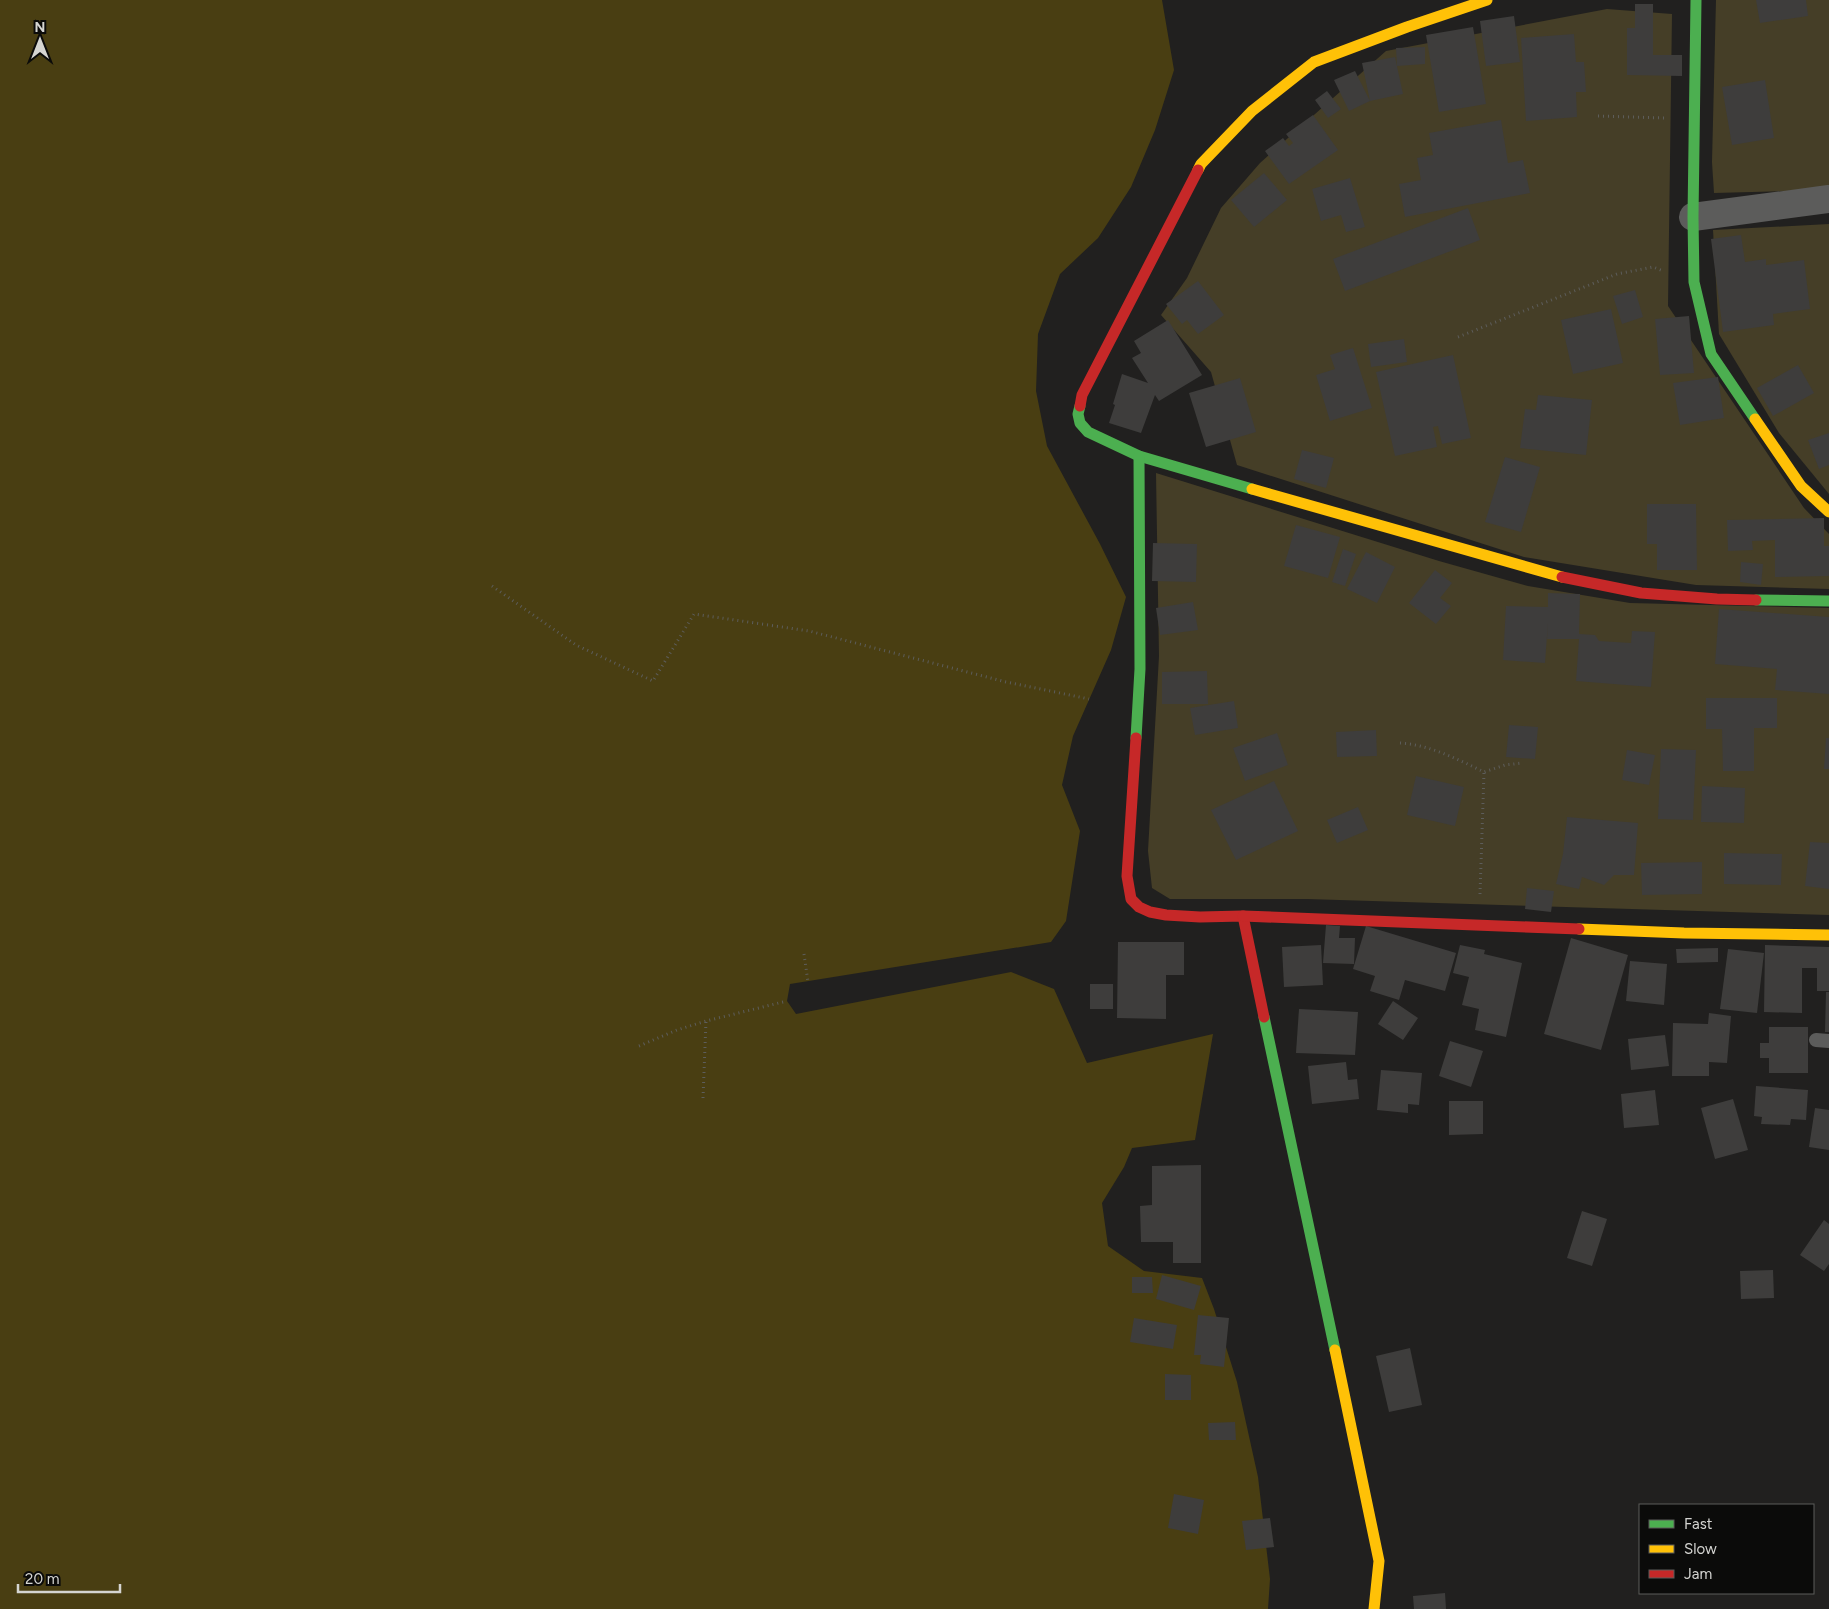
<svg xmlns="http://www.w3.org/2000/svg" width="1829" height="1609" viewBox="0 0 1829 1609" font-family="Figtree,sans-serif">
<style>
.green{fill:#453e27}
.water{fill:#493e12}
.building{fill:#3e3d3c}
.lines{fill:none;stroke-linecap:round;stroke-linejoin:round}
.path{stroke:#5d5d5b;stroke-width:3;stroke-dasharray:1 4;stroke-linecap:butt}
.lane{stroke:#5c5c5b;stroke-width:14}
.street{stroke:#5c5c5b;stroke-width:28}
.fast{stroke:#4caf50;stroke-width:11}
.slow{stroke:#ffc107;stroke-width:11}
.jam{stroke:#c62828;stroke-width:11}
</style>
<rect width="100%" height="100%" fill="#21201f"/>
<g class="green">
<polygon points="1716,0 1829,0 1829,187 1795,191 1714,193 1712,162"/>
<polygon points="1607,9 1672,14 1668,306 1804,508 1829,534 1829,589 1696,585 1524,557 1237,465 1211,372 1161,315 1187,278 1221,208 1260,163 1386,51"/>
<polygon points="1829,224 1829,494 1779,433 1719,334 1713,230"/>
<polygon points="1156,473 1439,561 1528,586 1630,603 1829,608 1829,915 1307,899 1170,899 1152,888 1148,851 1159,656"/>
</g>
<polygon class="water" points="0,0 1162,0 1174,70 1155,130 1131,187 1098,238 1060,274 1038,334 1036,391 1047,446 1100,544 1126,597 1111,650 1073,736 1062,785 1080,831 1066,921 1051,942 790,984 787,1001 796,1014 1011,972 1054,989 1087,1063 1213,1034 1195,1140 1132,1148 1124,1167 1102,1203 1108,1246 1144,1271 1202,1278 1214,1309 1237,1382 1258,1477 1270,1579 1268,1609 0,1609"/>
<g class="building">
<polygon points="1756,0 1806,0 1808,16 1760,23"/>
<polygon points="1635,4 1653,4 1653,55 1682,55 1682,76 1627,75 1627,28 1635,28"/>
<polygon points="1514,16 1520,62 1486,66 1480,21"/>
<polygon points="1473,27 1486,104 1439,112 1426,35"/>
<polygon points="1574,34 1576,62 1584,62 1586,92 1576,92 1577,117 1526,121 1521,38"/>
<polygon points="1425,47 1425,64 1397,66 1396,48"/>
<polygon points="1395,57 1403,94 1370,101 1349,111 1334,80 1355,71 1370,101 1362,63"/>
<polygon points="1765,80 1774,138 1732,145 1722,87"/>
<polygon points="1327,91 1341,109 1328,118 1315,100"/>
<polygon points="1313,115 1338,150 1289,184 1265,151 1283,138 1289,146 1293,143 1286,134"/>
<polygon points="1501,120 1508,163 1523,160 1530,193 1405,217 1399,184 1421,180 1417,158 1433,155 1429,133"/>
<polygon points="1264,173 1287,200 1254,227 1231,200"/>
<polygon points="1350,178 1365,227 1346,232 1341,215 1321,221 1312,189"/>
<polygon points="1468,208 1480,240 1345,291 1333,259"/>
<polygon points="1741,235 1745,262 1766,259 1766,265 1804,260 1810,309 1773,314 1774,325 1723,332 1711,239"/>
<polygon points="1198,281 1224,315 1198,334 1187,320 1182,324 1166,304"/>
<polygon points="1635,290 1643,317 1622,324 1613,296"/>
<polygon points="1611,309 1623,363 1573,374 1561,320"/>
<polygon points="1689,316 1694,373 1660,375 1655,319"/>
<polygon points="1168,320 1202,375 1159,401 1155,395 1141,433 1109,423 1115,405 1113,404 1122,374 1148,383 1132,358 1141,353 1134,341"/>
<polygon points="1404,339 1407,362 1371,367 1368,344"/>
<polygon points="1353,348 1372,408 1330,421 1316,375 1335,369 1330,355"/>
<polygon points="1453,355 1471,438 1442,444 1438,426 1433,427 1437,447 1395,456 1376,372"/>
<polygon points="1798,365 1814,393 1773,416 1757,388"/>
<polygon points="1718,377 1724,418 1680,425 1673,383"/>
<polygon points="1240,378 1256,432 1206,447 1189,393"/>
<polygon points="1538,395 1592,400 1586,455 1520,448 1525,409 1536,410"/>
<polygon points="1829,433 1829,465 1819,469 1808,440"/>
<polygon points="1302,450 1334,458 1326,488 1294,479"/>
<polygon points="1505,457 1540,467 1521,532 1485,522"/>
<polygon points="1647,504 1696,504 1697,570 1657,570 1657,544 1647,544"/>
<polygon points="1824,518 1824,546 1829,546 1829,576 1775,577 1775,540 1752,541 1753,550 1728,551 1727,520"/>
<polygon points="1296,525 1340,537 1328,578 1284,566"/>
<polygon points="1153,543 1197,544 1196,582 1152,581"/>
<polygon points="1343,549 1356,554 1345,586 1332,582"/>
<polygon points="1366,552 1395,567 1377,603 1347,589"/>
<polygon points="1741,562 1763,564 1761,585 1740,582"/>
<polygon points="1435,570 1452,583 1440,598 1451,606 1436,624 1409,603"/>
<polygon points="1548,593 1580,594 1579,634 1595,635 1599,641 1631,643 1632,631 1655,632 1651,687 1576,681 1579,639 1547,639 1548,622 1545,663 1503,660 1506,606 1548,607"/>
<polygon points="1193,602 1198,630 1160,635 1156,608"/>
<polygon points="1719,609 1829,617 1829,694 1775,690 1777,669 1715,664"/>
<polygon points="1207,671 1208,704 1162,704 1162,672"/>
<polygon points="1706,698 1777,698 1777,728 1754,728 1754,771 1723,771 1722,729 1706,729"/>
<polygon points="1234,701 1238,728 1195,735 1190,708"/>
<polygon points="1509,725 1538,727 1535,759 1506,757"/>
<polygon points="1376,730 1377,756 1337,757 1336,732"/>
<polygon points="1277,733 1288,765 1245,781 1233,748"/>
<polygon points="1826,738 1829,738 1829,769 1824,769"/>
<polygon points="1661,749 1696,750 1693,820 1658,819"/>
<polygon points="1627,750 1655,755 1649,785 1622,780"/>
<polygon points="1416,776 1464,787 1455,826 1407,815"/>
<polygon points="1274,781 1298,831 1236,860 1211,810"/>
<polygon points="1702,786 1745,788 1744,823 1701,822"/>
<polygon points="1358,807 1368,830 1337,843 1327,820"/>
<polygon points="1567,817 1638,823 1634,875 1614,875 1604,885 1582,877 1579,889 1556,884 1563,854"/>
<polygon points="1810,842 1829,843 1829,889 1805,886"/>
<polygon points="1724,853 1782,854 1781,885 1724,884"/>
<polygon points="1702,862 1702,894 1642,895 1641,863"/>
<polygon points="1527,888 1554,891 1551,912 1525,909"/>
<polygon points="1326,925 1340,926 1339,938 1355,938 1354,964 1323,963"/>
<polygon points="1366,926 1456,953 1445,991 1405,980 1399,1000 1370,991 1375,976 1353,969"/>
<polygon points="1571,938 1628,955 1601,1050 1544,1034"/>
<polygon points="1118,942 1184,942 1184,975 1166,975 1166,1019 1117,1018"/>
<polygon points="1321,945 1323,985 1284,987 1282,947"/>
<polygon points="1460,945 1485,950 1484,954 1522,963 1506,1037 1475,1030 1479,1009 1462,1005 1469,977 1453,973"/>
<polygon points="1765,945 1829,947 1829,991 1817,991 1817,968 1802,968 1802,1013 1764,1012"/>
<polygon points="1718,948 1718,962 1677,963 1676,949"/>
<polygon points="1728,949 1764,953 1757,1013 1720,1009"/>
<polygon points="1630,961 1667,964 1664,1005 1626,1001"/>
<rect x="1090" y="984" width="23" height="25"/>
<polygon points="1826,992 1829,992 1829,1032 1825,1032"/>
<polygon points="1393,1001 1418,1018 1403,1040 1378,1024"/>
<polygon points="1299,1009 1358,1012 1355,1055 1296,1053"/>
<polygon points="1709,1013 1731,1016 1727,1063 1709,1062 1709,1076 1672,1076 1673,1023 1708,1024"/>
<polygon points="1769,1027 1808,1027 1808,1073 1769,1073 1769,1058 1760,1058 1760,1043 1769,1043"/>
<polygon points="1665,1035 1669,1066 1631,1070 1628,1039"/>
<polygon points="1450,1041 1483,1051 1471,1087 1439,1076"/>
<polygon points="1346,1062 1348,1080 1357,1079 1359,1099 1312,1104 1308,1066"/>
<polygon points="1381,1070 1422,1073 1419,1105 1408,1104 1408,1113 1377,1110"/>
<polygon points="1756,1086 1808,1090 1806,1120 1791,1119 1790,1125 1761,1124 1762,1117 1754,1116"/>
<polygon points="1655,1090 1659,1125 1624,1128 1621,1094"/>
<polygon points="1733,1099 1748,1150 1715,1159 1701,1108"/>
<polygon points="1449,1101 1483,1101 1483,1134 1449,1135"/>
<polygon points="1815,1108 1829,1110 1829,1150 1809,1147"/>
<polygon points="1201,1165 1201,1263 1173,1263 1173,1242 1141,1242 1140,1206 1152,1205 1152,1166"/>
<polygon points="1582,1211 1607,1219 1592,1266 1567,1258"/>
<polygon points="1824,1220 1829,1224 1829,1264 1824,1271 1800,1255"/>
<polygon points="1773,1270 1774,1298 1741,1299 1740,1271"/>
<polygon points="1162,1275 1201,1286 1194,1310 1156,1299"/>
<polygon points="1132,1277 1152,1277 1153,1293 1132,1293"/>
<polygon points="1198,1315 1229,1318 1224,1367 1200,1364 1201,1355 1194,1355"/>
<polygon points="1134,1318 1177,1325 1173,1349 1130,1342"/>
<polygon points="1410,1348 1422,1405 1389,1412 1376,1356"/>
<polygon points="1165,1374 1191,1375 1191,1400 1165,1400"/>
<polygon points="1235,1422 1236,1440 1209,1440 1208,1423"/>
<polygon points="1174,1494 1204,1500 1198,1534 1168,1528"/>
<polygon points="1270,1518 1274,1547 1246,1550 1242,1521"/>
<polygon points="1445,1593 1446,1609 1414,1609 1413,1596"/>
</g>
<g class="lines">
<g class="path">
<polyline points="1598,116 1664,118"/>
<polyline points="1458,337 1617,274 1653,267 1663,271"/>
<polyline points="492,586 576,645 653,681 694,614 809,631 1006,682 1089,699"/>
<path d="M1400,743C1430,745 1457,759 1484,772L1505,765L1522,763"/>
<polyline points="1480,894 1484,772"/>
<polyline points="804,954 808,982"/>
<polyline points="639,1046 677,1030 706,1021 787,1001"/>
<polyline points="703,1098 706,1021"/>
</g>
<polyline class="lane" points="1816,1040 1829,1041"/>
<polyline class="street" points="1693,217 1829,199"/>
<g class="fast">
<polyline points="1696,0 1693,217 1694,282 1711,354 1755,419"/>
<polyline points="1080,406 1078,414 1080,423 1088,432 1139,456 1252,489"/>
<polyline points="1756,600 1829,601"/>
<polyline points="1136,738 1140,669 1139,456"/>
<polyline points="1264,1017 1335,1350"/>
</g>
<g class="slow">
<polyline points="1198,170 1201,164 1252,111 1314,62 1407,27 1487,0"/>
<polyline points="1755,419 1801,486 1829,512"/>
<polyline points="1252,489 1562,577"/>
<polyline points="1579,929 1684,933 1829,935"/>
<polyline points="1335,1350 1379,1561 1374,1609"/>
</g>
<g class="jam">
<polyline points="1080,406 1082,395 1198,170"/>
<polyline points="1562,577 1641,593 1717,599 1756,600"/>
<polyline points="1136,738 1127,876 1131,899 1139,907 1150,912 1166,915 1200,917 1243,916 1264,1017"/>
<polyline points="1243,916 1579,929"/>
</g>
</g>
<rect x="1639" y="1504" width="175" height="90" fill="#0b0b0a" stroke="#5c5c5a"/>
<rect x="1649" y="1520" width="25" height="8" fill="#4caf50" stroke="#5c5c5a"/>
<text x="1684" y="1529" font-size="15" fill="#d5d5d2">Fast</text>
<rect x="1649" y="1545" width="25" height="8" fill="#ffc107" stroke="#5c5c5a"/>
<text x="1684" y="1554" font-size="15" fill="#d5d5d2">Slow</text>
<rect x="1649" y="1570" width="25" height="8" fill="#c62828" stroke="#5c5c5a"/>
<text x="1684" y="1579" font-size="15" fill="#d5d5d2">Jam</text>
<g transform="translate(40 40)" stroke="#0b0b0a" stroke-width="4" paint-order="stroke">
<path d="M0-4L9 19L0 12L-9 19Z" fill="#d5d5d2"/>
<text y="-8" font-size="14" font-weight="bold" text-anchor="middle" fill="#d5d5d2">N</text>
</g>
<path d="M18 1584v8h102v-8" fill="none" stroke="#d5d5d2" stroke-width="2.5"/>
<text x="25" y="1584" font-size="15" fill="#d5d5d2" stroke="#0b0b0a" stroke-width="4" paint-order="stroke">20 m</text>
</svg>
